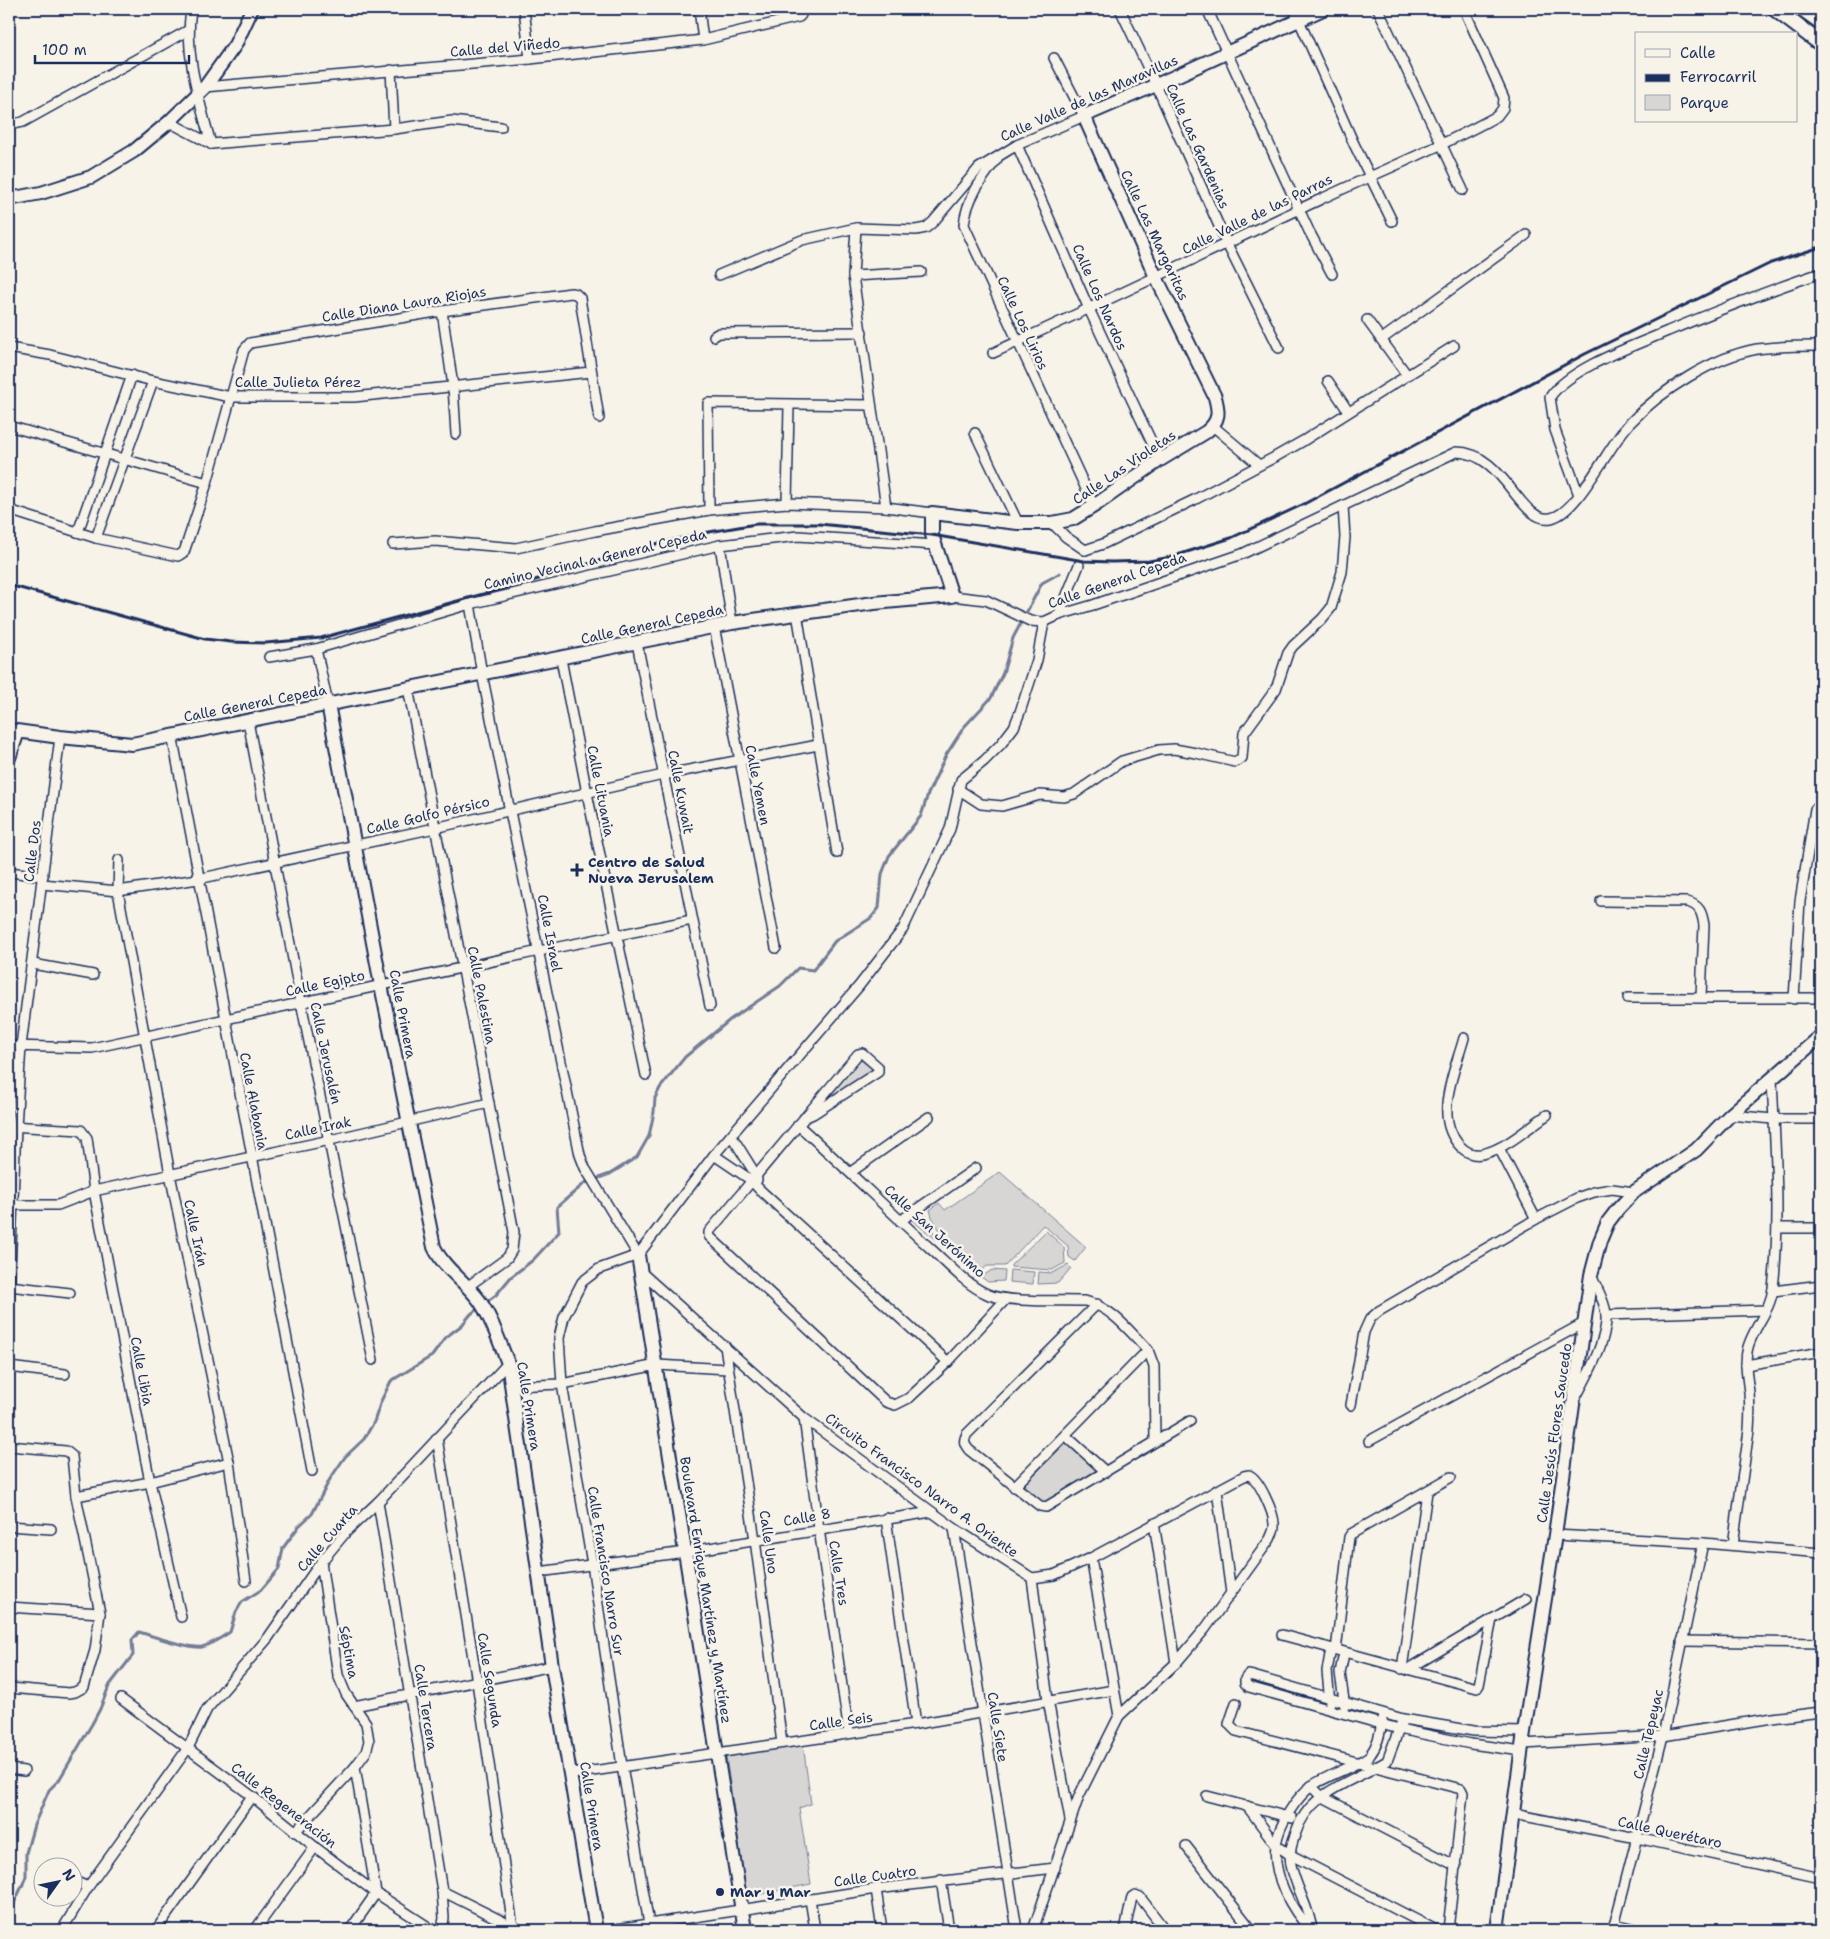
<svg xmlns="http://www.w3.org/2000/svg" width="1830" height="1939" viewBox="0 0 1830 1939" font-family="'Shantell Sans',sans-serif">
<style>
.green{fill:#d7d6d4;stroke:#798299}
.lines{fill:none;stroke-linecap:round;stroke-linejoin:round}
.stream{stroke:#727c95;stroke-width:3}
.street-casing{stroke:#1b2f5e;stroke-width:12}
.secondary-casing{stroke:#1b2f5e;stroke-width:16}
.primary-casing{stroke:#1b2f5e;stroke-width:18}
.street{stroke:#f7f3e8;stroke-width:9}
.secondary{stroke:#f7f3e8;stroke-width:12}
.primary{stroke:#f7f3e8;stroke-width:14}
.rail{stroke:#1b2f5e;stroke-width:3}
.poi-dot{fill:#1b2f5e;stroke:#f7f3e8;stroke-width:2}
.labels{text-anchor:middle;stroke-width:5;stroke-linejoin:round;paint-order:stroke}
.street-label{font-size:14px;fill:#1b2f5e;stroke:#f7f3e8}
.poi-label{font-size:14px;font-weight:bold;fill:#1b2f5e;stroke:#f7f3e8;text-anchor:start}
</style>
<rect width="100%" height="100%" fill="#f7f3e8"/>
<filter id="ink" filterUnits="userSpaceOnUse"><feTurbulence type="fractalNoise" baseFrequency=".02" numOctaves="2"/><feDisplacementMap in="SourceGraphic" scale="10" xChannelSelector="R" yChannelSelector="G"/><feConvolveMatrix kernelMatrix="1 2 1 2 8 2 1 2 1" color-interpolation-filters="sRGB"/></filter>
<g filter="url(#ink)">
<g class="green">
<polygon points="857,1057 875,1071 807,1114"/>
<polygon points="1000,1172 1086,1247 1075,1261 1069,1257 1068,1246 1043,1225 1005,1266 987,1266 980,1272 952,1251 932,1217 930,1210 939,1203 945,1210"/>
<polygon points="923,1208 937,1240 908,1217"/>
<polygon points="1046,1231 1064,1247 1065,1263 1052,1270 1011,1267 1011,1265"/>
<polygon points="1068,1265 1071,1268 1058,1283 1038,1284 1039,1272 1052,1273"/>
<polygon points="992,1270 1005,1271 1004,1281 988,1282 981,1277"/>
<polygon points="1010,1270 1034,1272 1033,1284 1009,1282"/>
<polygon points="1067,1442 1098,1469 1044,1503 1024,1485"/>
<polygon points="803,1744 811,1804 799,1808 811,1884 747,1897 726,1757"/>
</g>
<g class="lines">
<g class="stream">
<polyline points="485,1303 496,1295 511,1277 533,1260 559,1232 557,1207 585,1183 610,1174 637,1157 649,1136 654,1112 655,1098 660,1088 685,1057 731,1019 780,986 798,968 813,970 835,941 871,918 879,908 882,874 889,856 921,816 928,794 946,755 964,727 991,698 1003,673 1013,638 1042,583 1060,573"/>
<path d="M9,1914L23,1884L26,1876V1853L34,1825L49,1790L59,1780L92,1724L100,1709L109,1686L133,1655L132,1640L139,1632C153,1636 189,1649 202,1647C212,1644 221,1638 230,1632L236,1612L242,1602L261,1590L279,1569L283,1548L299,1526L312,1514L330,1479L345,1457L364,1439L374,1422L381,1401L391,1381L432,1356L446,1337L462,1325L471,1314L480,1307"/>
</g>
<g class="street-casing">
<g id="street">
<path d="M191,9C184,55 199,99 211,144"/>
<polyline points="524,9 530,59"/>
<polyline points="699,9 703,40"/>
<polyline points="1120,9 1156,85 1227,244 1279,348"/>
<polyline points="1207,9 1309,231 1332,274"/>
<polyline points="1294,9 1354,144 1392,221"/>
<polyline points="1378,9 1463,190"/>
<polyline points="391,70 394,129"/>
<polyline points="205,87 530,59 703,40 799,17 801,15 801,9"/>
<polyline points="169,122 211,144"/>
<polyline points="9,125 23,122 187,31"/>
<polyline points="211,144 394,129 452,121 501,127"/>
<polyline points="1017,145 1089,309 1160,460"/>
<path d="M997,159C982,178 966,200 964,225L1094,506"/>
<polyline points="856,228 853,276 886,507"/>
<polyline points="719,275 802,240 856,228 916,230 926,228 933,222 979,168 1017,145 1084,116 1054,58"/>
<polyline points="853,276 921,272"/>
<polyline points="442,311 453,386 456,434"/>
<polyline points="1367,320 1407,375"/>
<polyline points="714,336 719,333 862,332"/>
<polyline points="1382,339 1526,235"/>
<polyline points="9,348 50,355 153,381 231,397 354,397 591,372"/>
<path d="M993,353C1102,303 1210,251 1319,200C1378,172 1440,148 1497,116L1503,108L1504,98L1464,9"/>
<polyline points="1328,381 1348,411"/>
<polyline points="9,426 207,483"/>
<polyline points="1213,426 1259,465"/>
<polyline points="975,433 1018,523"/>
<path d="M1579,495L1555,430L1550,397C1571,367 1634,346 1668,331C1719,310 1769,290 1821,273"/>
<polyline points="787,503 789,405"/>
<polyline points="9,510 96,538 178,556 184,552 207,483 244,350 250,343 442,311 571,293 576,294 580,298 599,418"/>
<polyline points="709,510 708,403 871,405"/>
<polyline points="1052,523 1066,537 1085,550"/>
<polyline points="78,532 132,375"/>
<polyline points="96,538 153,381"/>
<polyline points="393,544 435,541 516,548 595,531 709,510 787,503 886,507 932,513"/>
<polyline points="720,545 732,623"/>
<polyline points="1085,550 1103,544 1194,500 1275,457 1303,441 1454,346"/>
<path d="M952,596L986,600L1030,621L1044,622L1059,615L1093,605L1242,554L1456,452C1505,452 1519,524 1551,518C1578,513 1609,444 1630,423C1660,391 1713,357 1757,349C1778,346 1800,346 1821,346"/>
<polyline points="470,604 482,674 580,1155 585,1168 638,1255"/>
<polyline points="797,613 837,853"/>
<polyline points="1059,615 1079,565"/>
<polyline points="714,626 776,948"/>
<polyline points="637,643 710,1006"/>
<polyline points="316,649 328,704"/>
<polyline points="269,657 316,649 470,604 720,545 798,536 935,545"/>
<polyline points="561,659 587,793 646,1075"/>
<polyline points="408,688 514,1232 512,1250 507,1258 467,1287"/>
<polyline points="248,721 301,1002 373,1360"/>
<polyline points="172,735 312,1471"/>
<polyline points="958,789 981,804 1002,806 1040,795 1064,797 1074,794 1122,761 1159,750 1174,749 1196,753 1235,762 1242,758 1244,733 1276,689 1288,653 1293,646 1322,619 1331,608 1342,572 1345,537 1343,506"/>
<polyline points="119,860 118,891 170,1174 229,1462 246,1581"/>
<polyline points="9,872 43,876"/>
<polyline points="42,884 118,891 198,879 435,828 663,775 818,745"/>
<path d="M1601,901L1687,902C1700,905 1702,913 1704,925L1701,997"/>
<polyline points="33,964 93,975"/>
<polyline points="1628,998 1821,998"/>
<polyline points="1794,999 1800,901 1815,809 1821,810"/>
<path d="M1464,1038C1455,1071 1432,1118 1461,1147C1469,1155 1479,1156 1489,1152C1510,1145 1529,1127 1547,1115"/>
<polyline points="9,1046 92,1048 539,951 692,920"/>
<polyline points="1730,1115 1773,1119 1821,1119"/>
<polyline points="804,1118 813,1114 878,1072 878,1067 862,1053 858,1054 709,1232 709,1236 886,1402 895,1405 909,1398 948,1362 1006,1299"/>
<path d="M798,1125C843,1165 886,1208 931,1249C948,1264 965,1284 987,1294C1006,1303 1061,1300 1085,1301C1113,1308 1128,1330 1148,1350L1154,1366L1155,1441"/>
<polyline points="9,1126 81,1130 87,1138 94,1191 150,1482 181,1617"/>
<polyline points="731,1135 756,1175 757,1180"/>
<polyline points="1499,1148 1536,1219"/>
<polyline points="714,1155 751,1180 759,1189 948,1362"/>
<polyline points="851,1172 929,1117"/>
<polyline points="9,1205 58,1205 94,1191 330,1140 489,1103"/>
<polyline points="900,1221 976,1168"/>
<polyline points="1778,1228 1821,1228"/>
<polyline points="638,1255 714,1155 859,986 903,929 950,829 961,780 984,761 1001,744 1014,727 1020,712 1037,660 1044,622"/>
<polyline points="638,1255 599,1269 582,1282 564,1317 559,1338 562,1384 592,1564 622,1766 650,1930"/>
<path d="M641,1272L804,1418L954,1528L1032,1578L1054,1575L1091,1558L1244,1476L1249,1475C1259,1479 1274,1513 1274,1524C1275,1529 1272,1534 1270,1539L1205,1629L1176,1663L1119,1716L1079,1796L1033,1930"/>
<polyline points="9,1286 70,1293"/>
<polyline points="1773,1291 1821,1285"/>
<polyline points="9,1296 16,1127 21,1046 60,737"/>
<path d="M1097,1304L967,1434C963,1441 964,1444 969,1450L1040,1506L1046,1507L1190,1421"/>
<polyline points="1606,1315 1766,1310"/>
<polyline points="725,1346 755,1540 782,1743"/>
<polyline points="1746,1365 1821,1352"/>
<polyline points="9,1367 65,1374"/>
<polyline points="511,1386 562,1384 657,1365 728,1369"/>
<path d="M1577,1395C1588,1375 1608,1338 1606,1314C1605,1301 1597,1289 1592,1277"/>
<polyline points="1351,1405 1364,1332 1370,1319 1379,1311 1536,1219 1577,1198 1594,1192 1612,1189 1634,1192"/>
<polyline points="804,1418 819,1529 849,1733"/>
<polyline points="1065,1435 1106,1472"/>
<polyline points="437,1438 477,1682 513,1927"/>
<polyline points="1369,1441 1584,1323"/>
<polyline points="9,1446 66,1451 72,1456 76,1496 100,1613 95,1650 84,1687 75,1692 69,1693 9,1688"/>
<polyline points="1014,1487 1148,1350"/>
<polyline points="1217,1490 1231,1593"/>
<polyline points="76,1496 150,1482 229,1462"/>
<polyline points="378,1502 442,1891 444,1918 442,1930"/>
<polyline points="886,1518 916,1724"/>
<polyline points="1154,1523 1176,1663"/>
<polyline points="9,1526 51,1529"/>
<polyline points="954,1528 1017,1930"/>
<polyline points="1555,1535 1703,1543 1821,1553"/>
<path d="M1733,1545L1749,1430C1750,1417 1750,1405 1749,1392C1747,1377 1744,1361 1748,1347C1754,1326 1771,1310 1773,1288C1781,1218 1775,1148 1772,1079"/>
<polyline points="1091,1558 1119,1716"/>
<polyline points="539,1572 685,1552 931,1512"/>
<polyline points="1032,1578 1048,1700 1070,1820"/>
<polyline points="9,1607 100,1613"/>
<polyline points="1282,1635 1477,1688 1479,1685 1492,1619"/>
<polyline points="1682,1641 1821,1643"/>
<polyline points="1336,1651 1349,1537 1351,1534 1451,1477"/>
<polyline points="1344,1653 1340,1673 1345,1707"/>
<polyline points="1402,1669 1427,1492"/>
<polyline points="1407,1670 1526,1599"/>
<polyline points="121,1699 252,1796 315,1847 376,1893 433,1930"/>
<polyline points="1236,1703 1229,1724 1236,1731 1461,1789 1463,1793 1448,1930"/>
<polyline points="1330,1703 1327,1671 1331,1649"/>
<polyline points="354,1706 552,1666"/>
<polyline points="1523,1744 1663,1736 1772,1718 1821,1712"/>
<polyline points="1522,1751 1471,1744 1399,1729 1249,1687 1245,1683 1245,1679 1248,1675 1253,1676 1403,1719 1474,1731 1524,1732"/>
<polyline points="9,1769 24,1771"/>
<polyline points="572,1774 916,1724 1114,1690"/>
<polyline points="1311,1786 1321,1796 1456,1866"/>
<polyline points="1207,1796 1292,1818"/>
<polyline points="1247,1806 1276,1845 1289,1854 1436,1930"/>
<polyline points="1513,1814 1637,1838 1821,1878"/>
<polyline points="295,1832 355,1767 366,1752 369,1741 366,1723 346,1694 338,1675 321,1562"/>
<polyline points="1186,1846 1252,1930"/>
<polyline points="72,1880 88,1887"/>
<polyline points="941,1880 949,1930"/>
<polyline points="876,1889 882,1930"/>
<polyline points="442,1891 520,1930"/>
<polyline points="810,1899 815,1930"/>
<polyline points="1614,1924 1641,1930"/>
<polyline points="62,1930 88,1887 188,1748 207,1709 268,1638 321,1562 346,1532 378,1502 508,1363"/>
<polyline points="156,1930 252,1796"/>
<polyline points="255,1930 315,1847"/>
<polyline points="350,1930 376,1893 355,1767"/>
<polyline points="610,1930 876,1889 1055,1868"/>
<polyline points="1125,1930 1132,1897 1135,1895 1140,1897 1165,1930"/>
<path d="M1311,1930C1291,1910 1272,1875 1276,1845C1279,1824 1296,1797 1313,1785C1326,1776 1363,1763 1370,1755C1378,1745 1381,1731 1382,1719"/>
<path d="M1312,1930C1309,1906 1296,1889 1291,1865C1289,1854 1291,1846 1295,1835C1308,1791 1352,1782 1387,1761L1401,1724"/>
<polyline points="1613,1930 1663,1736 1703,1543"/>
</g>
</g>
<g class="secondary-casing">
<g id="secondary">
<polyline points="9,199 41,193 91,177 134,151 169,122 205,87 235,45 252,9"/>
<path d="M328,704L381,985L434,1247C444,1269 465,1281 479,1300C492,1318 499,1342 508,1363L552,1666L596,1930"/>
<path d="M9,730L60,737L132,744L732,623L874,603L952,596L932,535V513L1018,523H1052L1073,519L1094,506L1160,460L1206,432C1220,421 1219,412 1215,397L1156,277L1084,116L1156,85L1323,9"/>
<polyline points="9,758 18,732"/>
<polyline points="638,1255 745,1930"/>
<polyline points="1497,1930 1524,1732 1555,1535 1591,1275 1600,1241 1608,1222 1618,1209 1634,1192 1696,1150 1730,1115 1821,1036"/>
</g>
</g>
<g class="primary-casing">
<g id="primary">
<polyline points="1775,9 1821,44"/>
<polyline points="1803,9 1821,22"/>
</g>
</g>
<use href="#street" class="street"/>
<use href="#secondary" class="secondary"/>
<use href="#primary" class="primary"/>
<polyline class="rail" points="9,585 205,639 231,642 266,643 321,638 535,580 651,545 709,532 756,524 819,524 932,535 1084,561 1112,562 1149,561 1171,557 1231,538 1304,504 1585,354 1771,263 1821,247"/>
</g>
</g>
<g class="poi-dot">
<path d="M574.5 862.5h5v5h5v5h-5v5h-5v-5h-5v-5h5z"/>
<circle cx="720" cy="1892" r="5"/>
</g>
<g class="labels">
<g class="street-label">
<text transform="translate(505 47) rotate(-5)" y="5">Calle del Viñedo</text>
<text transform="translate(1089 98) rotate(-24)" y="5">Calle Valle de las Maravillas</text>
<text transform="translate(1198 146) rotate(66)" y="5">Calle Las Gardenias</text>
<text transform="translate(1257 214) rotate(-26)" y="5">Calle Valle de las Parras</text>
<text transform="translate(1155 235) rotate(65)" y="5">Calle Las Margaritas</text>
<text transform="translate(1100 297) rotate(66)" y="5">Calle Los Nardos</text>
<text transform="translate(404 304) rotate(-9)" y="5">Calle Diana Laura Riojas</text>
<text transform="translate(1023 323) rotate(65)" y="5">Calle Los Lirios</text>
<text x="298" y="387">Calle Julieta Pérez</text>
<text transform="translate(1124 467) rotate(-34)" y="5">Calle Las Violetas</text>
<text transform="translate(595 559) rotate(-13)" y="5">Camino Vecinal a General Cepeda</text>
<text transform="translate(1117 580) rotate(-19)" y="5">Calle General Cepeda</text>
<text transform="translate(652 624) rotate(-12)" y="5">Calle General Cepeda</text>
<text transform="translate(255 703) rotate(-11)" y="5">Calle General Cepeda</text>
<text transform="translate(758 785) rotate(79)" y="5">Calle Yemen</text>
<text transform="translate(601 791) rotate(79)" y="5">Calle Lituania</text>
<text transform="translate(681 792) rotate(79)" y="5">Calle Kuwait</text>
<text transform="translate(428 815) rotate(-13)" y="5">Calle Golfo Pérsico</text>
<text transform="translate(32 851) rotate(-83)" y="5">Calle Dos</text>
<text transform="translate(550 933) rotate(79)" y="5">Calle Israel</text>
<text transform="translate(325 983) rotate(-12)" y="5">Calle Egipto</text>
<text transform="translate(482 995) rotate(79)" y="5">Calle Palestina</text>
<text transform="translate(403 1014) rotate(79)" y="5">Calle Primera</text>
<text transform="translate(326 1053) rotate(78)" y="5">Calle Jerusalén</text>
<text transform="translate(254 1101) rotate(79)" y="5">Calle Alabania</text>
<text transform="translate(318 1128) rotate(-12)" y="5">Calle Irak</text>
<text transform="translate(935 1231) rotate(42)" y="5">Calle San Jerónimo</text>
<text transform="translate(196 1233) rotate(78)" y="5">Calle Irán</text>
<text transform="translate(142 1371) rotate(79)" y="5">Calle Libia</text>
<text transform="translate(529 1406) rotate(81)" y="5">Calle Primera</text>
<text transform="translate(1554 1433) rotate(-82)" y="5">Calle Jesús Flores Saucedo</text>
<text transform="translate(922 1485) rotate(36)" y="5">Circuito Francisco Narro A. Oriente</text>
<text transform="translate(807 1517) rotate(-10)" y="5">Calle 8</text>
<text transform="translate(327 1538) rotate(-49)" y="5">Calle Cuarta</text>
<text transform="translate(769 1542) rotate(82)" y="5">Calle Uno</text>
<text transform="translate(606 1571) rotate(81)" y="5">Calle Francisco Narro Sur</text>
<text transform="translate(839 1573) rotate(81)" y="5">Calle Tres</text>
<text transform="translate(706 1590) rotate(81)" y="5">Boulevard Enrique Martínez y Martínez</text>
<text transform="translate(349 1652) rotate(79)" y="5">Séptima</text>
<text transform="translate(490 1680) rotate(81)" y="5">Calle Segunda</text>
<text transform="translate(426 1707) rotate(81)" y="5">Calle Tercera</text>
<text transform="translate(841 1721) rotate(-8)" y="5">Calle Seis</text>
<text transform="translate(998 1727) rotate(81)" y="5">Calle Siete</text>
<text transform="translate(1648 1734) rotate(-77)" y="5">Calle Tepeyac</text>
<text transform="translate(284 1805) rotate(38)" y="5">Calle Regeneración</text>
<text transform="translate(592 1806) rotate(81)" y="5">Calle Primera</text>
<text transform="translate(1670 1832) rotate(12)" y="5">Calle Querétaro</text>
<text transform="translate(875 1876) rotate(-8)" y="5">Calle Cuatro</text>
</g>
<g class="poi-label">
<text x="588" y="867">Centro de Salud<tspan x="588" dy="16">Nueva Jerusalem</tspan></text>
<text x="730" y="1897">Mar y Mar</text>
</g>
</g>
<rect width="1830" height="1939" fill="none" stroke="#f7f3e8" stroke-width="30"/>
<rect x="15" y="15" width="1800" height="1909" fill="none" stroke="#1b2f5e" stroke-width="2" filter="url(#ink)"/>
<rect x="1635" y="32" width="162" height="90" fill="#f7f3e8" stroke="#9fa5b1"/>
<rect x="1645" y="49" width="25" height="8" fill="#f7f3e8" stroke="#9fa5b1"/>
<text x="1680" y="58" font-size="15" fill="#1b2f5e">Calle</text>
<rect x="1645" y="74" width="25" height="8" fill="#1b2f5e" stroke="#9fa5b1"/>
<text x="1680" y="82" font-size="15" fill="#1b2f5e">Ferrocarril</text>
<rect x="1645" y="95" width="25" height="15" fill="#d7d6d4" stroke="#9fa5b1"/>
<text x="1680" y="108" font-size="15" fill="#1b2f5e">Parque</text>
<g transform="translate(58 1882) rotate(57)"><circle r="24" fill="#f7f3e8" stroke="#9fa5b1"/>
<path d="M0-4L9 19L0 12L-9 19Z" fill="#1b2f5e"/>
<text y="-8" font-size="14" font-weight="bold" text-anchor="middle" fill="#1b2f5e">N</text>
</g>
<path d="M35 55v8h154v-8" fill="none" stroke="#1b2f5e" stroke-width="2.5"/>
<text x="42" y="55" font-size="15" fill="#1b2f5e" stroke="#f7f3e8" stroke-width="4" paint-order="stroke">100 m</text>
</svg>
